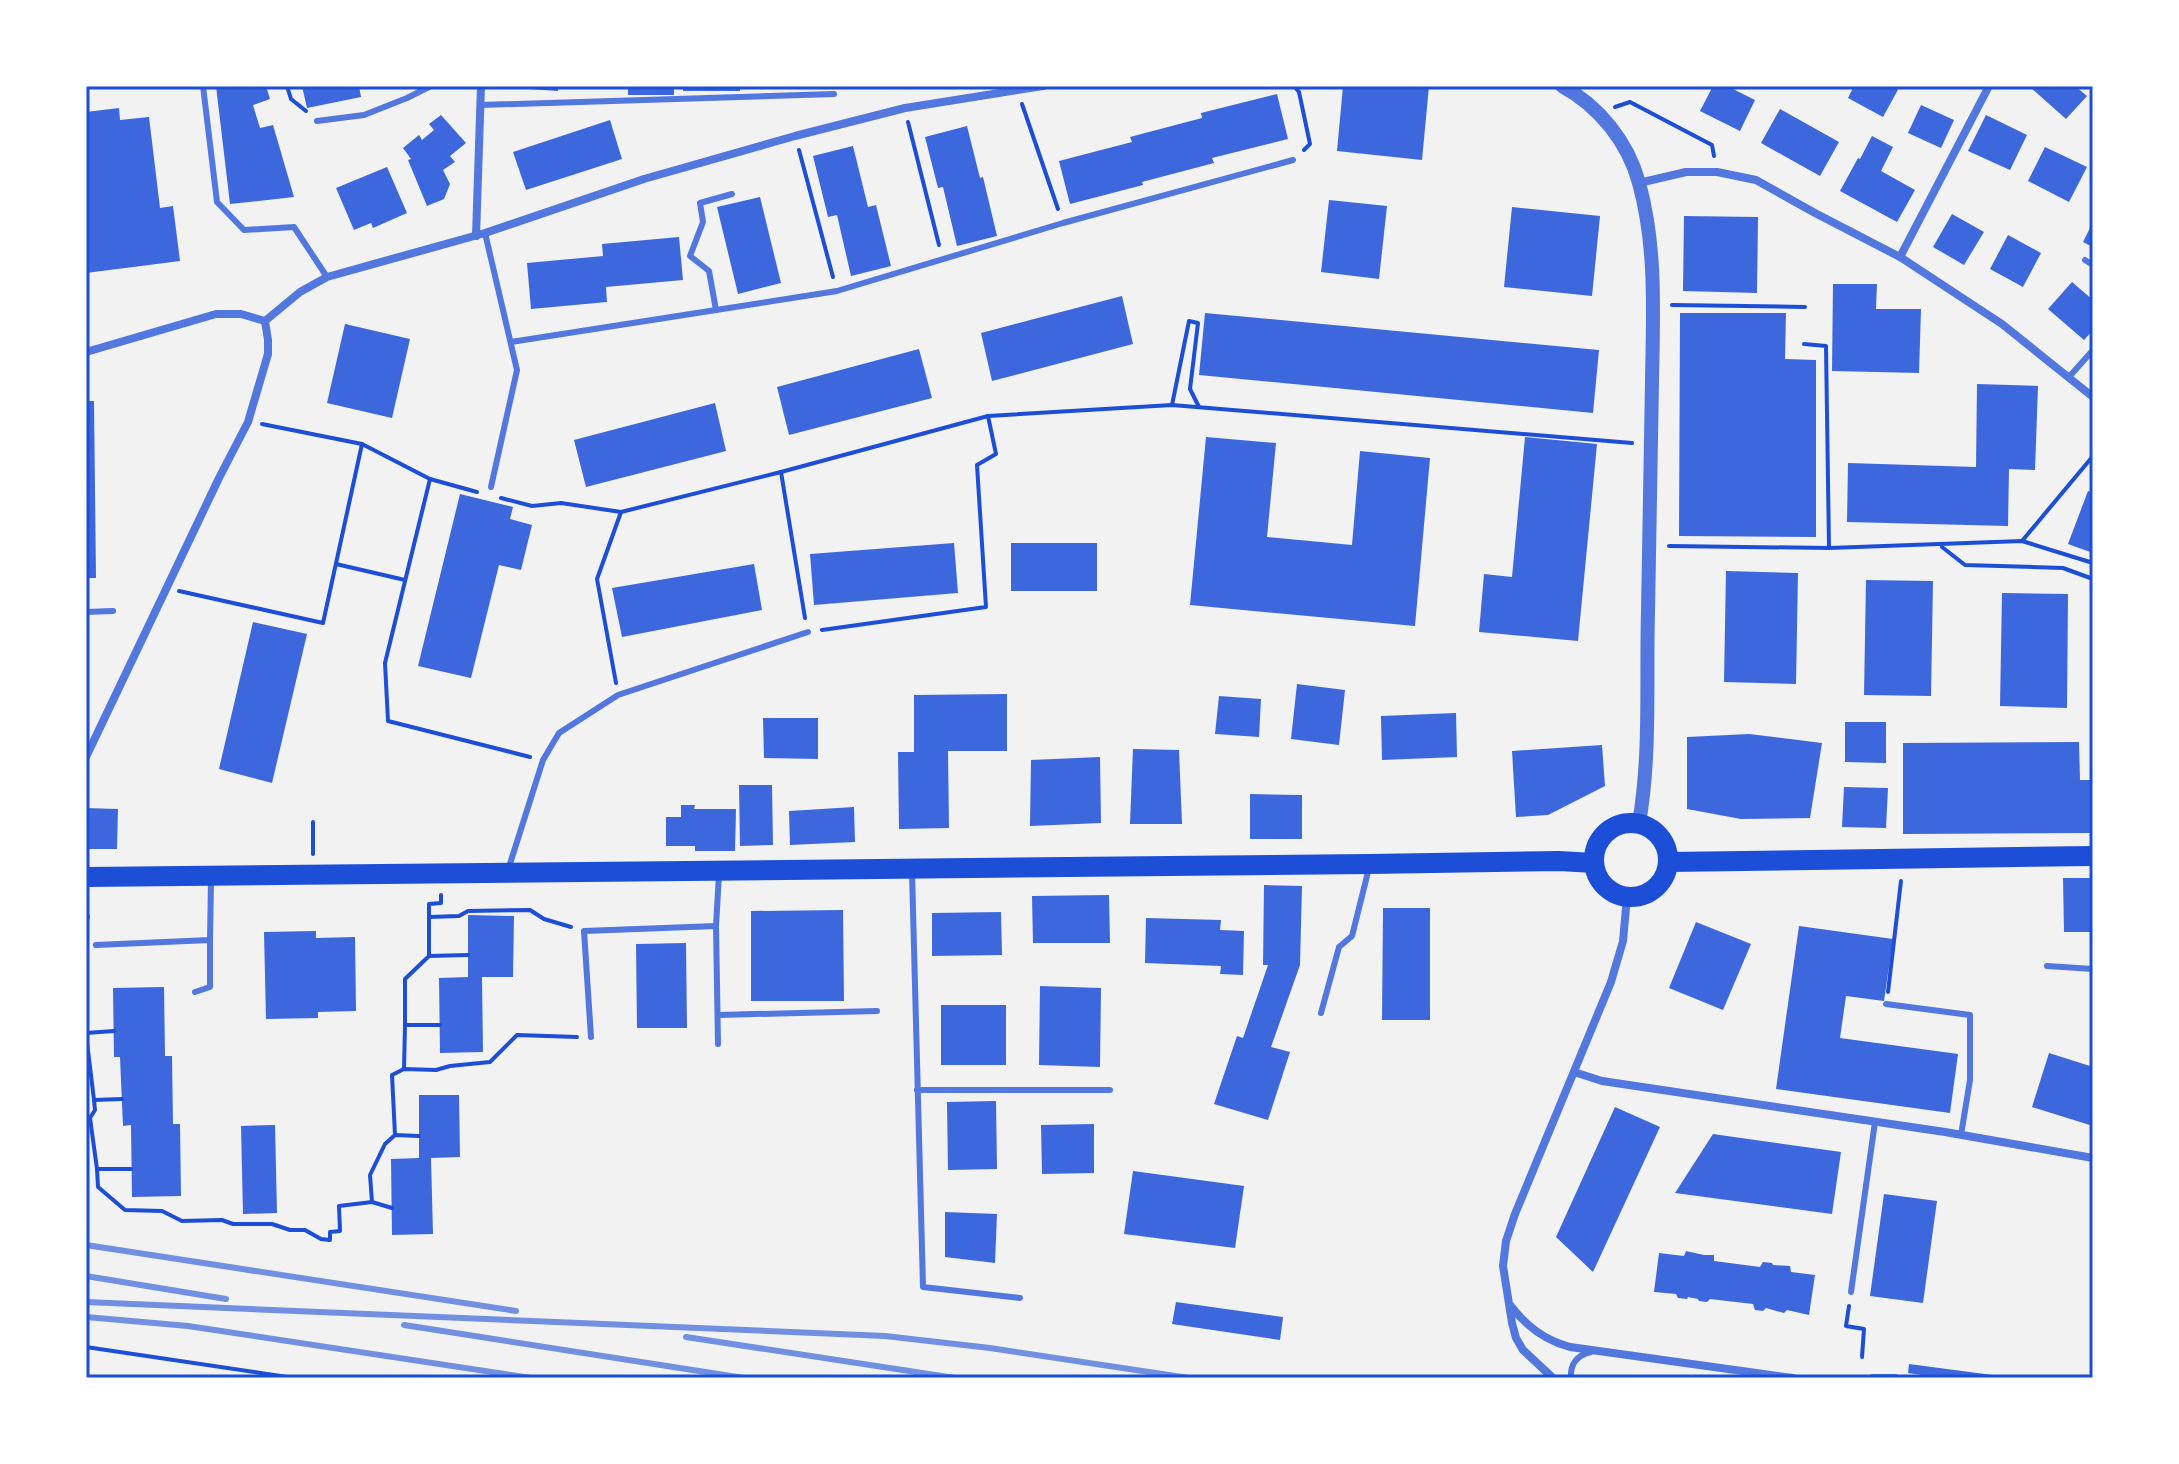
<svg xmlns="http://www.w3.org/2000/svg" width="2179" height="1464" viewBox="0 0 2179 1464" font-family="'DejaVu Sans',sans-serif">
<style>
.building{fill:#3d67dc}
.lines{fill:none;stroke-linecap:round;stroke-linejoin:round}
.path{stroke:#1d4ed8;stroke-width:4}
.service{stroke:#5277de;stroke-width:6}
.minor{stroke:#5277de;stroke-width:8}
.tertiary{stroke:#5277de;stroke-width:14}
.primary{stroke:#1d4ed8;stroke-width:20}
.rail{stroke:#7290e2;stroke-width:6}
.neatline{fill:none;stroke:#1d4ed8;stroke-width:3}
</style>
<rect width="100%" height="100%" fill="#f2f2f2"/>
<g class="building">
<polygon points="216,86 266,86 270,99 253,105 260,128 273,125 294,197 230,204"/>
<polygon points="302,86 359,86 361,97 307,108"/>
<polygon points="513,86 558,86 558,91 513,88"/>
<rect x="628" y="86" width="46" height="9"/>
<rect x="683" y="86" width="57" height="5"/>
<polygon points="1343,86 1429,86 1422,160 1337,151"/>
<polygon points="1713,86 1727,86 1755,100 1740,131 1700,111"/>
<polygon points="1854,86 1900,86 1883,117 1848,98"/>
<polygon points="2029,86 2075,86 2087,96 2066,119"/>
<polygon points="1277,94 1288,139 1212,158 1214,163 1142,182 1143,185 1070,204 1059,161 1132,142 1130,137 1202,118 1201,113"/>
<polygon points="1921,105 1954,120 1941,148 1908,133"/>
<polygon points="119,108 120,120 149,117 160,208 173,206 180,261 86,273 86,112"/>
<polygon points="1780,109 1839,142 1820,176 1761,143"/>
<polygon points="441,115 466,143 450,156 455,162 443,170 450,184 444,199 427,206 408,160 411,159 403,148 419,135 422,140 434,130 429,124"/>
<polygon points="1986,115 2027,135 2010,170 1968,151"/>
<polygon points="610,120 622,159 526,190 513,152"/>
<polygon points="967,126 980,178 983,177 997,236 957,246 943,187 938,188 925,137"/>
<polygon points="1872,136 1893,147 1881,171 1915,190 1897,222 1840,191 1858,158 1860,159"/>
<polygon points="853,146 868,207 876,205 891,266 851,276 837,215 828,217 813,156"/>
<polygon points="2045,147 2087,167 2069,202 2028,181"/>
<polygon points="387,167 407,213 373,228 371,223 354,230 336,188"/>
<polygon points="760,197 781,283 738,294 717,207"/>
<polygon points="1329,200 1387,206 1379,279 1321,272"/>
<polygon points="1512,207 1600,216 1592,296 1504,287"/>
<polygon points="1952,214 1984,232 1964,265 1933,247"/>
<polygon points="1684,216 1758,217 1757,293 1683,291"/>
<polygon points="2093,222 2093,247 2083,242"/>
<polygon points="2008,235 2041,253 2023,287 1990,269"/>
<polygon points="679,237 683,280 606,287 607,302 531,309 527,263 603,256 602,244"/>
<polygon points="2072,282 2093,300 2093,330 2084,340 2048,309"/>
<polygon points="1833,284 1877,284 1876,309 1921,309 1919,373 1832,371"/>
<polygon points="1122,296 1133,344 992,381 981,333"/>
<polygon points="1205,313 1599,350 1593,413 1199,375"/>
<polygon points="1680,313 1786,313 1785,359 1816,360 1816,537 1679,536"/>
<polygon points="345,324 410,339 392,418 327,403"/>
<polygon points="919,349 932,398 789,435 777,387"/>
<polygon points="1977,384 2038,386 2035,470 2009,469 2008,526 1847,522 1848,463 1976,467"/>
<polygon points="86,401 94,401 96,578 86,578"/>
<polygon points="715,403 726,451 586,487 574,440"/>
<polygon points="1206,437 1276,443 1267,537 1352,545 1360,451 1430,458 1415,626 1190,605"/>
<polygon points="1525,437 1597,444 1578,641 1479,632 1484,574 1512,577"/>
<polygon points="2088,491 2093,492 2093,553 2068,544"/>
<polygon points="460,494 513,507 510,519 532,525 521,570 499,565 471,678 418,666"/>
<polygon points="954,543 958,593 814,605 810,554"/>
<rect x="1011" y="543" width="86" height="48"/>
<polygon points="754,564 762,610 622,637 612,588"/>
<polygon points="1726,571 1798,573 1796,684 1724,682"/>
<polygon points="1866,580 1933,581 1931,696 1864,695"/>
<polygon points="2002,593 2068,594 2067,708 2000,706"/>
<polygon points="253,622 307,634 272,783 219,769"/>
<polygon points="1297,684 1345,690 1339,745 1291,739"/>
<polygon points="1007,694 1007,751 948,751 949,828 899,829 898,752 914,752 914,695"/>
<polygon points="1219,696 1261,699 1259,737 1215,734"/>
<polygon points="1456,713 1457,757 1382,760 1381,716"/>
<polygon points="763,718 818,718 818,759 764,758"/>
<polygon points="1845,722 1886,722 1886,763 1845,762"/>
<polygon points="1749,734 1822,743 1810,818 1741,819 1687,809 1687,737"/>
<polygon points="2079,742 2080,780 2093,780 2093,833 1903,834 1903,743"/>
<polygon points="1602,745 1605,786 1548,815 1516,817 1512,751"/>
<polygon points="1133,749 1179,750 1182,824 1130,824"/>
<polygon points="1100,757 1101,823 1030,826 1031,760"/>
<polygon points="739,785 772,785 773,845 740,846"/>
<polygon points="1844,787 1888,788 1886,828 1842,827"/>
<polygon points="1250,794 1302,795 1302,839 1250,839"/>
<polygon points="681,805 695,805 694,809 736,809 735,851 695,851 695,846 666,846 666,817 681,817"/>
<polygon points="854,807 855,842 790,845 789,811"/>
<polygon points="86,808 118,809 117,849 86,849"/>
<polygon points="2063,878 2093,878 2093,932 2064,932"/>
<polygon points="1264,885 1302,886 1300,965 1271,1047 1290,1052 1268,1120 1214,1104 1237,1036 1243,1038 1268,965 1263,965"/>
<polygon points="1109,895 1110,943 1033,943 1032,896"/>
<polygon points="1383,908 1430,908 1430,1020 1382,1020"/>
<polygon points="843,910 844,1001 751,1001 751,911"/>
<polygon points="1001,912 1002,955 932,956 932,913"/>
<polygon points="468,915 514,916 513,977 482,977 483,1052 440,1053 439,978 468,977"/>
<polygon points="1146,918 1221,920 1220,930 1244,931 1243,975 1220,974 1221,966 1145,963"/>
<polygon points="1696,922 1751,944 1723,1010 1669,988"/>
<polygon points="1799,926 1893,939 1884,1001 1846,996 1840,1038 1958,1054 1950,1113 1776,1089"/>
<polygon points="316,931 316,938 355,937 356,1011 318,1012 318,1018 266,1019 264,932"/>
<polygon points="686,943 687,1028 637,1028 636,944"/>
<polygon points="1040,986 1101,988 1100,1067 1039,1065"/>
<polygon points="164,987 165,1056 172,1056 173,1124 180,1124 181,1196 132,1197 131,1125 123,1126 120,1057 114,1057 113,988"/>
<rect x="941" y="1005" width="65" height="60"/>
<polygon points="2049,1053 2093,1067 2093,1126 2032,1107"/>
<polygon points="419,1095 459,1095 460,1157 431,1158 433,1234 392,1235 391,1159 419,1158"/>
<polygon points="996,1101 997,1169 948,1170 947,1102"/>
<polygon points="1615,1107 1660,1127 1593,1272 1556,1237"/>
<polygon points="1094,1124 1094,1173 1042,1174 1041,1125"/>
<polygon points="275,1125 277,1213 243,1214 241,1126"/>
<polygon points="1713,1134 1841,1152 1832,1214 1675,1193"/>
<polygon points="1133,1171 1244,1186 1235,1248 1124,1234"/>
<polygon points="1884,1194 1937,1201 1923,1303 1870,1296"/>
<polygon points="945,1212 997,1214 995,1263 945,1257"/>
<polygon points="1686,1251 1704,1255 1714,1255 1714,1261 1760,1267 1763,1262 1772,1263 1773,1265 1790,1266 1791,1272 1815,1275 1809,1315 1787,1310 1784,1313 1766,1308 1763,1311 1755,1310 1753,1304 1710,1299 1707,1302 1699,1301 1698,1299 1688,1297 1687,1299 1678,1298 1676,1294 1654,1292 1659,1253 1684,1256"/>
<polygon points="1176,1302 1283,1317 1280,1340 1172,1324"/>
<polygon points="1909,1364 2000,1376 2000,1378 1942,1378 1908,1373"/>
</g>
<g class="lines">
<g class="path">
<polyline points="287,86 291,99 306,111"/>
<polyline points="1294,86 1299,92 1310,144 1304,150"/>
<polyline points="1022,104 1058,209"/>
<polyline points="1615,107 1630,102 1712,145 1714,156"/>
<polyline points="908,122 939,245"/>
<polyline points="799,150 833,277"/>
<polyline points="1672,305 1805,307"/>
<polyline points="1804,344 1826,346 1829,548"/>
<polyline points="1172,405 1189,321 1198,323 1190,389 1199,407"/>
<polyline points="262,424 362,444 430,479 477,492"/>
<polyline points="781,472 805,618"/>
<polyline points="430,479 385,663 388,721 530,757"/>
<polyline points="501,498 532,506 561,503 621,512 781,472 988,416 1172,405 1632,443"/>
<polyline points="2022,541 2093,456"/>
<polyline points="1669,546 1829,548 2022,541 2093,563"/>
<polyline points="1942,547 1965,565 2063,568 2093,579"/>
<polyline points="336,564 405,580"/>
<polyline points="179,591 323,623 362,444"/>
<polyline points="822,630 986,607 977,465 996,454 988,416"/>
<polyline points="616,683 597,579 621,512"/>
<polyline points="313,854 313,822"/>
<polyline points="86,911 88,917 86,922"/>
<polyline points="429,917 429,904 441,903 441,895"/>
<polyline points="429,956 429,917 459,916 468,911 530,910 544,919 571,927"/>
<polyline points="1888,992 1901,881"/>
<polyline points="405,1025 405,979 429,956 468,955"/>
<polyline points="86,1033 114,1031"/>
<polyline points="86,1034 94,1100 122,1099"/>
<polyline points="404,1069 405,1025 440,1025"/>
<polyline points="94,1100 95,1110 90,1118 97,1169 131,1169"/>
<polyline points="395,1135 392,1075 404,1069 436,1070 450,1066 490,1062 517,1035 577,1037"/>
<polyline points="97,1169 98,1187 125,1210 162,1211 182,1221 222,1220 233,1224 272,1224 290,1230 305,1230 321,1239 330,1240 330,1232 340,1231 339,1206 372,1202"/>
<polyline points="392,1208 372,1202 370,1175 385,1144 395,1135 419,1136"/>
<polyline points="1849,1306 1846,1326 1864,1329 1862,1357"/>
<polyline points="86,1347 294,1378"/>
</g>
<g class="service">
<polyline points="203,86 217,202 244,230 294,227 327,277"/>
<polyline points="480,105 834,94"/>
<polyline points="317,121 364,115 407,98 431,86"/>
<polyline points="485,233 517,370 491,487"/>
<polyline points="2085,260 2093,265"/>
<polyline points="716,310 837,291 1063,223 1293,160"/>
<polyline points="511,342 716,310 709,271 690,256 703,222 700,203 732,194"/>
<polyline points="2069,377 2093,350"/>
<polyline points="86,612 113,611"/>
<polyline points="508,870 543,760 559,733 618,695 808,632"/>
<polyline points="912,872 923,1287 1020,1298"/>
<polyline points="96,945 210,940 211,880"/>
<polyline points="2047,966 2093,969"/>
<polyline points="195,992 210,987 210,940"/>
<polyline points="1886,1004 1970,1015 1970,1080 1961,1135"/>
<polyline points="1321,1013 1339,947 1352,936 1369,868"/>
<polyline points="718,1015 877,1011"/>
<polyline points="591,1037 584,931 716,926"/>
<polyline points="718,1044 716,926 719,874"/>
<polyline points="917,1090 1110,1090"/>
<polyline points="1851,1292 1875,1122"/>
<path d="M1571,1378C1570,1364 1577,1355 1591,1352"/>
</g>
<g class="minor">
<polyline points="1639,183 1686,172 1717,172 1756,180 1815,213 1900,257 2002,324 2093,397"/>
<polyline points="476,236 481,86"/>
<polyline points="1900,257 1989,86"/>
<polyline points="265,321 300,292 327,277 485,233 644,179 795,136 905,108 1043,86"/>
<polyline points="86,352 216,314 241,314 265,321"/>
<polyline points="86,757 219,478 248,422 268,354 268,340 265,321"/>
<polyline points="1574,1072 1602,1081 1945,1132 2093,1158"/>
<path d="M1510,1305C1526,1326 1544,1340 1570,1347L1793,1378"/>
<polyline points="1553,1378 1523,1350 1516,1338 1512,1323 1503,1266 1506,1241 1515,1214 1611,982 1623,941 1627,897"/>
<polyline points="1873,1378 1895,1378"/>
</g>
<path class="tertiary" d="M1562,86C1599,106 1628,142 1639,183C1657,248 1653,315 1652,382C1651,458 1650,535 1648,612C1646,682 1651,754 1639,823"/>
<g class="primary">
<circle cx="1631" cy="860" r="37"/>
<polyline points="1669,862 2093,856"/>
<polyline points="86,877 1369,864 1559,861 1594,863"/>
</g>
<g class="rail">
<polyline points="86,1245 516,1311"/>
<polyline points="86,1276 226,1299"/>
<polyline points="86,1302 885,1336 990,1348 1189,1378"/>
<polyline points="86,1317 188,1326 531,1378"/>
<polyline points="404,1325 744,1378"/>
<polyline points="686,1337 955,1378"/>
</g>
</g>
<rect width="2179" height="1464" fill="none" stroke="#ffffff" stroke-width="176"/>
<rect x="88" y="88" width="2003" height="1288" class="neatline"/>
</svg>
